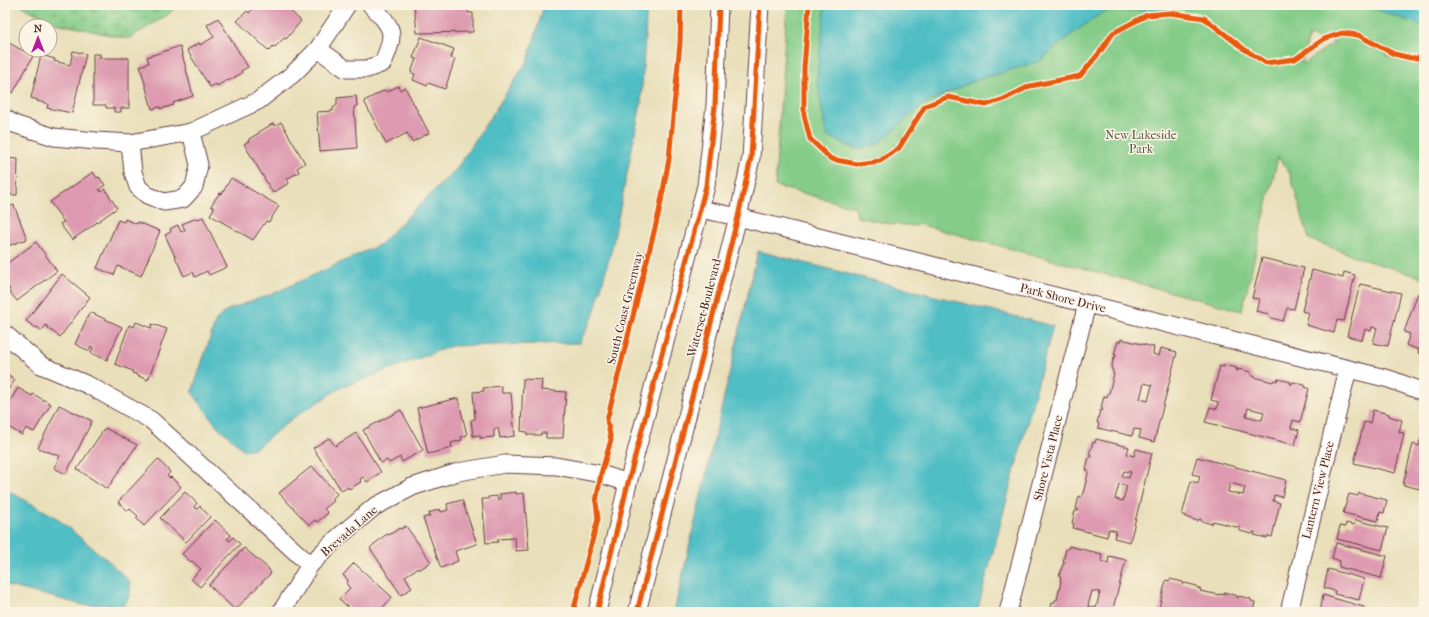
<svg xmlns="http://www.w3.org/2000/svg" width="1429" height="617" viewBox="0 0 1429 617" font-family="'IM FELL French Canon',serif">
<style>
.wetland{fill:url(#wetland-marsh);stroke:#67765a}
.park{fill:#84cc88;stroke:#67765a;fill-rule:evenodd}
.water{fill:#50bec5;stroke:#4d6e78}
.building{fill:#dd9ab0;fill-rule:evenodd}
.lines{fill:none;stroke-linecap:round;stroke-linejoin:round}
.minor-casing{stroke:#623c40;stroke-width:19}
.minor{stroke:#fff;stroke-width:17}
.cycleway-casing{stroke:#fcf5e5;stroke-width:8}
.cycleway{stroke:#e8590c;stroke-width:5}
.labels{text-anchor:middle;stroke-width:3;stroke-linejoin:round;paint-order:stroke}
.park-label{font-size:12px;fill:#5b5347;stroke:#fcf5e5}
.street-label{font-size:12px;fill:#4a1f2b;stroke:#fcf5e5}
</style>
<defs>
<pattern id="wetland-marsh" width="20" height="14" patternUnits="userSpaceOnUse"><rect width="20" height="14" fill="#84cc88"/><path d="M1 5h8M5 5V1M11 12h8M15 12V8" fill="none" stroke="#6ea56f"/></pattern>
</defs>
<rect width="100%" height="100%" fill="#fcf5e5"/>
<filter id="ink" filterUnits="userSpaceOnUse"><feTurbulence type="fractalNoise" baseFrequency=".025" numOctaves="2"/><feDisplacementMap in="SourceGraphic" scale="8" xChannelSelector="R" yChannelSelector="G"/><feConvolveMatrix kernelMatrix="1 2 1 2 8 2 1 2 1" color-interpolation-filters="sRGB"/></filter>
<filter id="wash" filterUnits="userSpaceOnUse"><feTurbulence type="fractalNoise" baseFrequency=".012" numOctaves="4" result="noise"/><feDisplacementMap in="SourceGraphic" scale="16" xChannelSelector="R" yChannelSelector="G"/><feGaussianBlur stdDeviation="0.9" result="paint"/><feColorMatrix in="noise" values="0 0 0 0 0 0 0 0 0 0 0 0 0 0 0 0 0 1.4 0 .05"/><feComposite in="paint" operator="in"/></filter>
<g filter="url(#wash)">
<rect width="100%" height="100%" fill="#e9dfba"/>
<polygon class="wetland" points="20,5 177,5 169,14 128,39 52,22"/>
<path class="park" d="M787,5H1424V64L1385,54C1397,62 1411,64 1424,65V278L1368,261L1309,239L1290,174L1278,157L1242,311L918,224L916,226L891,224L857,217L855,207L775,186ZM1309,36L1335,43L1329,46L1305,63L1302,64Z"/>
<g class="water">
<polygon points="544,5 647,5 641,103 612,248 593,317 579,343 451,346 340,388 293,418 256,448 244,450 217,426 205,410 192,392 216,320 227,310 272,294 379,245 457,168 528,60"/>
<polygon points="825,5 1198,5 1190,8 1103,12 1069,36 1040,61 971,82 921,106 878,144 856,149 826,135 817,79"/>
<polygon points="1276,5 1336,5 1331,7 1290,11"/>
<polygon points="1363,5 1424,5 1424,26"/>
<polygon points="758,251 1053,326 977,612 674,612"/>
<polygon points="5,490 10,492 54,516 112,564 130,582 130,595 124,605 83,605 5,585"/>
</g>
<g id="blocks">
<g class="building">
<polygon points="256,5 284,5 301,21 286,39 284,38 275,47 273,46 269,51 237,21 247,11 249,13"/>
<polygon points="414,5 468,5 468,13 473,13 473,32 417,33"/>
<polygon points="218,18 248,67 241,71 242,73 228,81 227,80 217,86 216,84 210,87 187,50 199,43 200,45 214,37 207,25"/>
<polygon points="421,37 454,49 451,58 455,59 445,89 428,83 427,86 413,80 415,74 411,73 416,59 413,58"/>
<polygon points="5,41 33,56 13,93 5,89"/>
<polygon points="180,46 193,96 173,103 174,105 160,109 160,107 152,109 140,66 149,63 147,57"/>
<polygon points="73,51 86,54 72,113 47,108 48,104 37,101 38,100 31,98 41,55 55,59 54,61 70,65"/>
<polygon points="93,54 100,54 100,58 129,58 129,108 121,108 121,112 114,112 114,108 106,108 106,105 93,105"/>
<polygon points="398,86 400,90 405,87 429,133 412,142 407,133 386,144 364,101 385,90 387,92"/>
<polygon points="356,96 357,106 354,107 357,148 320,151 317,112 333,111 333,108 337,105 337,98"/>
<polygon points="281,122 305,163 297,168 299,172 287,179 289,183 273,193 244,144 249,141 249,139 259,133 259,132 274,123 275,126"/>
<polygon points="5,158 18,159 17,195 5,195"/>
<polygon points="93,172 97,178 99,177 105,185 99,189 101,192 105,189 117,208 72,240 60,224 64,222 50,202"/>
<polygon points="231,178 279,206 269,222 266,221 253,240 210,215 214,208 211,206 216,198 220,193 222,194"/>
<polygon points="14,205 27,239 5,247 5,208"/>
<polygon points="203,217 227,267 209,275 207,271 195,277 193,272 184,276 165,235 171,232 170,229 178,225 181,232 185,230 182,224 197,218 198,219"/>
<polygon points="125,219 137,224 138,222 160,231 141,276 118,266 114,275 97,268 118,220 124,222"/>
<polygon points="36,242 57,271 17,301 8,290 10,289 5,283 5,265"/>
<polygon points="1262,258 1304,268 1294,309 1287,308 1283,321 1268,317 1269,314 1256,311 1259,299 1252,298"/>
<polygon points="1312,270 1343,278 1344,272 1355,275 1344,321 1337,320 1334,333 1306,325 1309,313 1302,311"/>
<polygon points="62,274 90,297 60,337 49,329 46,325 42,331 37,327 36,328 26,321"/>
<polygon points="1360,284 1401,293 1388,346 1373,343 1377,328 1372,327 1371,331 1365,329 1362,340 1347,336"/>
<polygon points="1418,293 1424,296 1424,355 1418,353 1419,350 1406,345 1410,334 1404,332"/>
<polygon points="90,312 122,327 107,360 91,353 93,347 91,346 89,351 75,344"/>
<polygon points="136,322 151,328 152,324 167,329 148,380 136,375 136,374 132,373 133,371 115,364 129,325 134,327"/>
<path d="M1121,339L1154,347L1153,354L1159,356L1161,348L1177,352L1154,442L1139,438L1141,430L1134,429L1132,436L1098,428L1099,424L1097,423L1100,410L1102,411L1103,409L1101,408L1104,396L1107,397L1108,393H1109L1114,374H1113V370L1111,369L1114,357H1116V355H1114L1118,341L1120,342ZM1144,383L1152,385L1148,401L1140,399Z"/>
<path d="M1224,365L1237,368L1236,370L1238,371V369L1251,372V375L1254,376V377L1273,382L1274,380L1277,381L1278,379L1291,382L1290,384H1292L1293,382L1305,385V387L1309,389L1300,422L1293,420L1291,428L1299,430L1295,445L1205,422L1210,407L1217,409L1218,402L1211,400L1220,366L1224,367ZM1248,408L1264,412L1262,420L1246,416Z"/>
<polygon points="5,372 15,380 5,394"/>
<polygon points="523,379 542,380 541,390 566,392 563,438 546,438 546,433 541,433 541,435 527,435 527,432 521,431"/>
<polygon points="501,386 502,393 511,393 515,436 500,438 498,428 494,429 494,437 480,438 480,435 473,436 471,420 475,419 473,392 484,391 483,388"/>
<polygon points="18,388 32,396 33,394 51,404 34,432 26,428 22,435 5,425 5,410"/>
<polygon points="458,398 467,435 461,437 462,440 451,443 452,448 428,454 417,408"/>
<polygon points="59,405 92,421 66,474 54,468 60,456 38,448"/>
<polygon points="401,410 423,450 402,462 400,457 389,463 387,460 381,463 363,430"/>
<polygon points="1373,410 1389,414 1389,416 1402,420 1399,432 1404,433 1395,473 1354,463 1364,422 1370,423"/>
<polygon points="105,428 137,445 107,489 77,469"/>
<polygon points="356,433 381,472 367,482 363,477 360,479 361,482 349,489 348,487 342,491 313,448 329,438 335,446"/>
<polygon points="1422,433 1424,433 1424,490 1403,485 1413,444 1419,446"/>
<path d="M1096,439L1129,447L1127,454L1134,456L1136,449L1152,453L1130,542L1114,538L1116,531L1109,529L1107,537L1073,528L1074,524L1072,523L1075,511H1078V509H1076L1079,496L1081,497L1083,493L1088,474V470H1086L1089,457H1091V455H1089L1093,442L1095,443ZM1124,471L1131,472L1129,478L1122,476ZM1119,484L1127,486L1123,501L1115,499Z"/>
<path d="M1197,457L1286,480L1282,497L1274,495L1273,501L1280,503L1272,537L1268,536L1267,538L1254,535L1255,532H1253L1252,534L1240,531V528L1213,521L1212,524L1201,521V519H1199L1198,521L1185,517L1186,516L1182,515L1191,481L1198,483L1200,476L1192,474ZM1230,483L1245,487L1243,495L1228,492Z"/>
<polygon points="158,459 170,472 167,476 170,478 171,477 181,487 144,526 136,518 138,516 130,509 128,511 118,502"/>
<polygon points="312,466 337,494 332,499 334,501 324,509 328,513 317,522 315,520 309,525 279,493"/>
<polygon points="185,492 197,503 194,507 197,509 200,506 210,517 186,542 160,518"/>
<polygon points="516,492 516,494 524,493 529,550 516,551 515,538 498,539 498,542 486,543 482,499 488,499 488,497 497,496 498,501 500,500 500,494"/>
<polygon points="1359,493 1387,500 1384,513 1380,512 1378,521 1343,513 1349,494 1358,496"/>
<polygon points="462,500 477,544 455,551 458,561 441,568 423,518 430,516 429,513 440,509 441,512 448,510 447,504"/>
<polygon points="215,520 231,535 227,539 230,541 233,537 240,544 200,587 191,579 201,569 192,561 191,562 182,554"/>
<polygon points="1355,520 1388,528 1382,550 1337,539 1340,526 1345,527 1346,523 1354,525"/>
<polygon points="406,526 431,562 419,570 418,568 405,576 412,588 401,595 370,548 384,536 388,534 389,535 400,528 401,529"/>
<polygon points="1336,543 1387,556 1381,578 1339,567 1340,561 1332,558"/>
<path d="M1069,546L1102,554L1101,561L1108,563L1109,556L1126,560L1112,612H1050L1052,603H1054L1055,600H1057L1061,581H1060L1061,577L1059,576L1063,564H1064L1065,562H1063L1066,549H1068ZM1092,591L1100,592L1096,608L1088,606Z"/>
<polygon points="244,548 269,569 269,570 271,573 235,610 209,585"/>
<polygon points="354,563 392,597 379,612 354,612 339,599 350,588 347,585 348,580 343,575"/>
<polygon points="1328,569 1364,579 1359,600 1334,594 1335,591 1324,588"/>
<polygon points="1170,579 1183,582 1183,584 1184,584 1185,583 1197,586 1197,588 1201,589 1200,591 1220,595 1220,594 1224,595 1224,592 1237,596 1237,598 1238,598 1239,596 1251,599 1251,601 1255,602 1253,612 1158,612 1166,580 1169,581"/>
<polygon points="1323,595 1364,607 1362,612 1320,612"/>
</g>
</g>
</g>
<g filter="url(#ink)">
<use href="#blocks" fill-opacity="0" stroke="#623c40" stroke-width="1"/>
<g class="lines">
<g class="minor-casing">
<g id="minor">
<path d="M318,49L346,69H367L383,63C396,32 394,29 371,5"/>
<polyline points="5,118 14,124 54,137 96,141 130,143 191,132 258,101 293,74 318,49 347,5"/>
<polyline points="130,143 133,172 138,187 147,195 164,202 183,199 194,187 199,165 191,132"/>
<polyline points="700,209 738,217 1389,379 1424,392"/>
<polyline points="5,334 41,365 88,385 151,420 310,565"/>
<polyline points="281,612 310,565 335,540 374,507 412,487 458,472 505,464 556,466 601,474 628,483"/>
<polyline points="597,612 628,483 706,186 715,106 719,5"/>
<polyline points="637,612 738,217 751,158 760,5"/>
<polyline points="1008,612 1087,304"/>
<polyline points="1289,612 1348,369"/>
</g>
</g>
<use href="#minor" class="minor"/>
<g class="cycleway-casing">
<g id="cycleway">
<polyline points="809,5 804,68 804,115 810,139 831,159 857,164 880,161 899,148 925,106 948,97 986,105 1004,99 1030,86 1080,76 1100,52 1113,33 1147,15 1170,13 1204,18 1244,49 1266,63 1295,59 1324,39 1342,33 1358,35 1394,54 1411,58 1424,58"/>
<polyline points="573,612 598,519 596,502 601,474 611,440 607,420 659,212 669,159 680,43 681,5"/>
<polyline points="597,612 628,483 706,186 715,106 719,5"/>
<polyline points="637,612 738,217 751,158 760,5"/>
</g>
</g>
<use href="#cycleway" class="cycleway"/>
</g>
</g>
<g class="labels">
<g class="park-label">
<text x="1141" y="139">New Lakeside<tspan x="1141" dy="14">Park</tspan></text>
</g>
<g class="street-label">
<text transform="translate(1063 298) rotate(14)" y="4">Park Shore Drive</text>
<text transform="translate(625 308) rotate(-76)" y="4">South Coast Greenway</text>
<text transform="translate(704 308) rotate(-75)" y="4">Waterset Boulevard</text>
<text transform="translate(1048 458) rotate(-76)" y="4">Shore Vista Place</text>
<text transform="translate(1318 490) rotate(-76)" y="4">Lantern View Place</text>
<text transform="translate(349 531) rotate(-41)" y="4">Brevada Lane</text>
</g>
</g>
<rect width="1429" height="617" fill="none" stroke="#fcf5e5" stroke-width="20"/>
<g transform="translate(38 38)"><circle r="19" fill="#fcf5e5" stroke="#b59f9b"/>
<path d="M0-3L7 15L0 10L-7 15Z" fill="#b5179e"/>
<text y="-6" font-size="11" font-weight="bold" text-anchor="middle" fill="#4a1f2b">N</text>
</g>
</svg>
